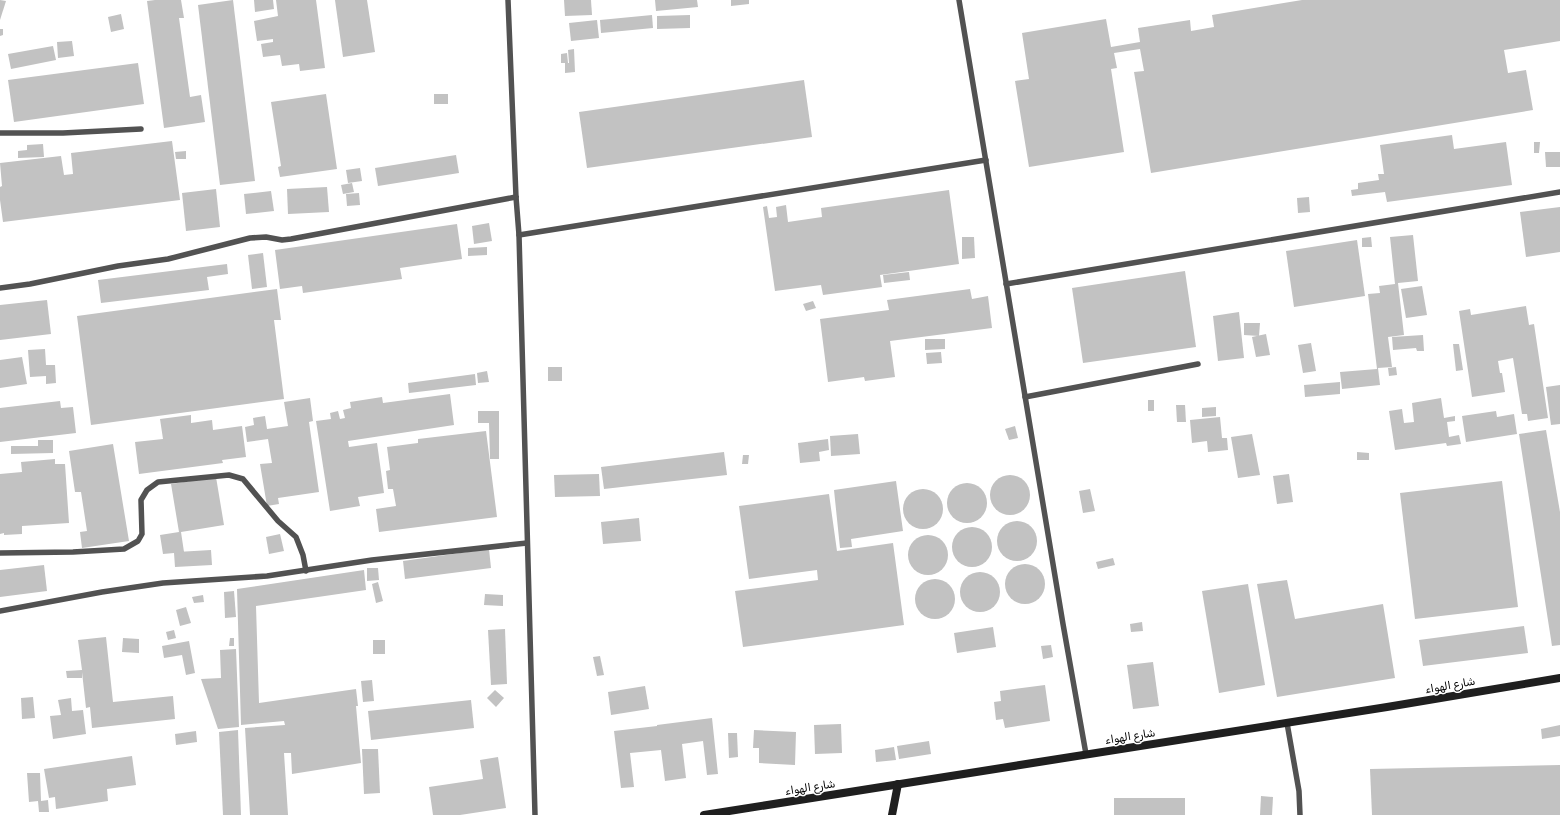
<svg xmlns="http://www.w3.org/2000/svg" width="1560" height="815" viewBox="0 0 1560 815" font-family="Rubik,'Noto Sans Arabic',sans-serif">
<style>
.building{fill:#c2c2c2}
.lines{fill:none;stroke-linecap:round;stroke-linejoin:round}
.lane{stroke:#525252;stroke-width:5.5}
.secondary{stroke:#1f1f1f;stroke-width:8}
.labels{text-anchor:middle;stroke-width:3;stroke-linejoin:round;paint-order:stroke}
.street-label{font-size:11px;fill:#000;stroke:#fff}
</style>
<rect width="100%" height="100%" fill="#fff"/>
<g class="building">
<polygon points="0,0 6,1 0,20"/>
<polygon points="155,0 181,0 184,18 179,18 190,97 201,95 205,122 164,128 147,1"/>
<polygon points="233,0 255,181 220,185 198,5"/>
<polygon points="254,0 273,0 274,9 255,12"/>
<polygon points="276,0 316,0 325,68 300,71 299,64 282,66 280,55 263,57 261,44 273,42 273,39 257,41 254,21 278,16"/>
<polygon points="335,0 367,0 375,52 343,57"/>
<polygon points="564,0 591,0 592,15 565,16"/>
<polygon points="655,0 697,0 698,7 656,11"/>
<polygon points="731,0 749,0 749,4 731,6"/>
<polygon points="1302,0 1560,0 1560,41 1504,50 1508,73 1526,70 1533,110 1151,173 1134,72 1144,71 1140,49 1114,53 1117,68 1111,69 1124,152 1029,167 1015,81 1029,79 1022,33 1106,19 1111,47 1140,42 1138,28 1190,20 1191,31 1214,27 1212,15"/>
<polygon points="121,14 124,29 111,32 108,17"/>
<polygon points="652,15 653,28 601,33 600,20"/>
<polygon points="690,15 690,28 657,29 657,16"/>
<polygon points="597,20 599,38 571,41 569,23"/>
<polygon points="0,29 3,29 3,35 0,36"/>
<polygon points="72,41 74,56 58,58 57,42"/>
<polygon points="53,46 56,60 11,69 8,54"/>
<polygon points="574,49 575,72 565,73 565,63 561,63 561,54 567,53 568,63 569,63 568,50"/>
<polygon points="138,63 144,104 14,122 8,80"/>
<polygon points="804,80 812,137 587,168 579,112"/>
<polygon points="326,94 337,169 280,177 278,167 281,166 271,102"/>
<rect x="434" y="94" width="14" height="10"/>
<polygon points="1452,135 1454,149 1506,142 1512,185 1387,202 1385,192 1352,196 1351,190 1358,189 1358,183 1379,180 1378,174 1384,174 1380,145"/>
<polygon points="172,141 180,200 3,222 0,200 0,187 2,186 0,163 61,156 64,175 73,174 71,153"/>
<polygon points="1534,142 1540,142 1539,153 1534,153"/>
<polygon points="43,144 44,157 18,158 18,151 27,150 27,145"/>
<polygon points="186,151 186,159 176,159 175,152"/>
<polygon points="1545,152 1560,152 1560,167 1546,167"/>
<polygon points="456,155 459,173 378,186 375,168"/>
<polygon points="360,168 362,181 348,183 346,170"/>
<polygon points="352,183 354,192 343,194 341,185"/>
<polygon points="327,187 329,212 288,214 287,189"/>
<polygon points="216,189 220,227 186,231 182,193"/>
<polygon points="949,190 959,264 880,275 882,287 823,295 821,285 775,291 763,207 767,206 769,218 777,217 776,207 786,205 788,222 822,217 821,208"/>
<polygon points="271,191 274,211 246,214 244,194"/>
<polygon points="359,193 360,205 347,206 346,194"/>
<polygon points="1309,197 1310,212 1298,213 1297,198"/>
<polygon points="1560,207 1560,252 1526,257 1520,212"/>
<polygon points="489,223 492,241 474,244 472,226"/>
<polygon points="457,224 462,259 400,268 402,279 303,293 302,286 280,289 275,250"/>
<polygon points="1413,235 1418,281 1398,283 1404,335 1388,337 1392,367 1378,368 1380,385 1342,389 1340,372 1377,369 1368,294 1380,293 1379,286 1395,284 1390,237"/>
<polygon points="962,237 974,237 975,258 962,259"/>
<polygon points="1371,237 1372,247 1362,247 1362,238"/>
<polygon points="1357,240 1365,296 1294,307 1286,251"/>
<polygon points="487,247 487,255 468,256 468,248"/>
<polygon points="263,253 267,287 252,289 248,255"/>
<polygon points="227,264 228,274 207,277 209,290 101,303 98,280"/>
<polygon points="1185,271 1196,347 1083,363 1072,288"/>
<polygon points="909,272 910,280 884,283 883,275"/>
<polygon points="1422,286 1427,315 1406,318 1401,289"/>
<polygon points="277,289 281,320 274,320 284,399 91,425 77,316"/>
<polygon points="970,289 972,299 988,296 992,328 890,341 895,377 865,381 864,377 828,382 820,319 889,310 887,300"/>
<polygon points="47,300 51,334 0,340 0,305"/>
<polygon points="813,301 816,308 806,311 803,304"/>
<polygon points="1526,306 1529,325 1534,324 1548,418 1528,421 1527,414 1522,414 1513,358 1498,361 1500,373 1502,373 1505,392 1472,397 1459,311 1470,309 1471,315"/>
<polygon points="1239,312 1244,358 1218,361 1213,316"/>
<polygon points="1244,323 1260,323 1259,336 1244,335"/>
<polygon points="1266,334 1270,355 1256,357 1252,337"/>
<polygon points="1423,335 1424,351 1417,351 1416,348 1393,350 1392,337"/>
<polygon points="925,339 945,339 945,349 925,350"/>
<polygon points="1311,343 1316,371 1303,373 1298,345"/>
<polygon points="1453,344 1459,344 1463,370 1456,371"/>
<polygon points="45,349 46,365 55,365 56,383 46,384 46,376 30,377 28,350"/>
<polygon points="941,352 942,363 927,364 926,353"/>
<polygon points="22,357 27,384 0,388 0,360"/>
<rect x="548" y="367" width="14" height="14"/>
<polygon points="1396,367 1397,375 1389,376 1388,368"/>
<polygon points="487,371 489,382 478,383 477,373"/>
<polygon points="475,374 476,385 409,393 408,383"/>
<polygon points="1340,382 1340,394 1305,397 1304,385"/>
<polygon points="1560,385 1560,424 1551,425 1546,387"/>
<polygon points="450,394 454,425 348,441 349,447 377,443 384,493 358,497 360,506 330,511 316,421 331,419 330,413 338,411 340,419 345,418 343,410 351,408 350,402 382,397 383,403"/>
<polygon points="310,398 313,421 309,422 319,492 278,498 279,504 267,506 260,464 272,463 268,439 247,442 245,427 254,425 253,418 265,416 267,429 288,426 284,402"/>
<polygon points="1441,398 1444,418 1455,416 1455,421 1447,422 1449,437 1459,435 1461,444 1447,446 1446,443 1395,450 1389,411 1402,409 1404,423 1414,422 1412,403"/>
<rect x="1148" y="400" width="6" height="11"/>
<polygon points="60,401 61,408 73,407 76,433 0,442 0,408"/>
<polygon points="1176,405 1185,405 1186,422 1177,422"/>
<polygon points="1216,407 1216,416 1202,417 1202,408"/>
<polygon points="478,411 499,411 499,459 490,459 489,423 478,423"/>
<polygon points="1496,411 1497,417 1514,414 1517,434 1466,442 1462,416"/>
<polygon points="191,415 191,423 212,420 213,430 242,426 246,457 222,460 223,463 139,474 135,442 163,439 160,419"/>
<polygon points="1220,417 1222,438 1227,438 1228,450 1208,452 1207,441 1192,443 1190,420"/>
<polygon points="1015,426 1018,438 1009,440 1005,429"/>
<polygon points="1546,430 1560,512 1560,645 1552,646 1519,434"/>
<polygon points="486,431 497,517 379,532 376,509 396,506 393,489 388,489 386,471 390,470 387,447 418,443 418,439"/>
<polygon points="858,434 860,454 831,456 830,436"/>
<polygon points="1252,434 1260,475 1238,478 1231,437"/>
<polygon points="828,439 829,450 819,452 820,461 800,463 798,443"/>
<polygon points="38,440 53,440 53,453 11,454 11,446 38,446"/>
<polygon points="113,444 129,541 82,548 80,532 87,531 81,492 75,492 69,451"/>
<polygon points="724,452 727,475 604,489 601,467"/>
<polygon points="1357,452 1369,453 1369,460 1357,460"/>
<polygon points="743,455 749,455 748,464 742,464"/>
<polygon points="55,459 55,464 65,464 69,523 22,526 22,534 4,535 4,533 0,534 0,474 22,472 21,462"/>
<polygon points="599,474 600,496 555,497 554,475"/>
<polygon points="1289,474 1293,502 1277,504 1273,476"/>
<circle cx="1010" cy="495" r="20"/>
<polygon points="216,477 224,525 181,532 184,552 177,552 211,550 212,565 175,567 174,553 163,554 160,535 179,532 171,484"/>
<polygon points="896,481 903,531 851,539 852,547 840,548 834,490"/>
<polygon points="1502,481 1518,607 1415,619 1400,493"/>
<circle cx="967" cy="503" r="20"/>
<polygon points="1090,489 1095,511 1083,513 1079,491"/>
<circle cx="923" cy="509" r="20"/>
<polygon points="829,494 837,551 893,543 904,625 743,647 735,591 818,580 817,570 749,579 739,506"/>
<polygon points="639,518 641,541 603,544 601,522"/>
<circle cx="1017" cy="541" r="20"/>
<circle cx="972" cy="547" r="20"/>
<polygon points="280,534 284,551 269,554 266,537"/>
<circle cx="928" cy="555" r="20"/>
<polygon points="489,549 491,568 405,579 403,561"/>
<polygon points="1113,558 1115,565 1098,569 1096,562"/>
<circle cx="1025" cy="584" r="20"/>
<polygon points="44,565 47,591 0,597 0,570"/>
<polygon points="367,568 378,568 379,580 367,581"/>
<polygon points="364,570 366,590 256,606 259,703 356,689 358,706 356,706 361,763 292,774 291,753 284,753 288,815 250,815 245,728 285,725 284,721 241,725 237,589"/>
<circle cx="980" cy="592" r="20"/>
<circle cx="935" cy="599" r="20"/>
<polygon points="1287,580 1295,619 1383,604 1395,678 1277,697 1257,584"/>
<polygon points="378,582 383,601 376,603 372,584"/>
<polygon points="1248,584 1265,685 1219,693 1202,591"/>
<polygon points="234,591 236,617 225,618 224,592"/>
<polygon points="485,594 503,595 503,606 484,605"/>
<polygon points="203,595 204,602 194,603 192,597"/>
<polygon points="186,607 191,623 180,626 176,610"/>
<polygon points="1142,622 1143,631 1131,632 1130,624"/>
<polygon points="1524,626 1528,653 1423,666 1419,640"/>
<polygon points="993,627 996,647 957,653 954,633"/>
<polygon points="505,629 507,684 491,685 488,630"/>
<polygon points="174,630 176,638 168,640 166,632"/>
<polygon points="106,637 113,702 173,696 175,719 92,728 90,707 86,708 82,672 82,678 67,678 66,671 82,670 78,640"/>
<polygon points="123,638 139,639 139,653 122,652"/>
<polygon points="230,638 234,638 234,646 229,646"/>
<rect x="373" y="640" width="12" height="14"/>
<polygon points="189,641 195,673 186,675 182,655 164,658 162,646"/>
<polygon points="1051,645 1053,657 1043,659 1041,646"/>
<polygon points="236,649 239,727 218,729 201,679 221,678 220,650"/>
<polygon points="600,656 604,675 597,676 593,657"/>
<polygon points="1153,662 1159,706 1133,709 1127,665"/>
<polygon points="372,680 374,701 363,702 361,681"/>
<polygon points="1045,685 1050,721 1005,728 1003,719 996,720 994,702 1001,701 1000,691"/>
<polygon points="645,686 649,709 611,715 608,692"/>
<polygon points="495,690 504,698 496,707 487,698"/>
<polygon points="33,697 35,718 22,719 21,698"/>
<polygon points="71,698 72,711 83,710 86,734 53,739 50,716 61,715 58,700"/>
<polygon points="471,700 474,728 371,740 368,711"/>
<polygon points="712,718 718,774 707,775 703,741 682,744 686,778 665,781 661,750 630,753 634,787 621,788 614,731 657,726 657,725"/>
<polygon points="841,724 842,753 815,754 814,725"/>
<polygon points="1560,725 1560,736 1542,739 1541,729"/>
<polygon points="238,730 241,815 223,815 219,732"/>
<polygon points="754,730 796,732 795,765 759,763 759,748 753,748"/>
<polygon points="196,731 197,742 176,745 175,734"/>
<polygon points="728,733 737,733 738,757 729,758"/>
<polygon points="929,741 931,754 899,759 897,746"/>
<polygon points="894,747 896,760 876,762 875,750"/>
<polygon points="362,749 378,749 380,793 364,794"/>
<polygon points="132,756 136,785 107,789 108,801 56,809 55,797 49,798 44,769"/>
<polygon points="498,757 506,808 460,815 433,815 429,787 483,779 480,760"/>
<polygon points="1560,765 1560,815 1372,815 1370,769"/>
<polygon points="27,773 40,773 41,801 48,800 49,812 39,812 38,801 29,802"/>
<polygon points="1261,796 1273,797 1272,815 1260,815"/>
<rect x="1114" y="798" width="71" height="17"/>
</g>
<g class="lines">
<g class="lane">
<polyline points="508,0 516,197 519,235 535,815"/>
<polyline points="959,0 1063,624 1086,754"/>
<polyline points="0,133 63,133 141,129"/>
<polyline points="519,235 986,160"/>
<polyline points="1006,284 1560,192"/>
<polyline points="0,288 30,284 118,266 168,259 250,238 266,237 282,240 291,239 516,197"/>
<polyline points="1025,397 1198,364"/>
<polyline points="0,553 73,552 124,549 138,541 142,534 141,500 147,490 158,482 229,475 243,479 278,521 296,537 303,555 306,571"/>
<polyline points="0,611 102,592 163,583 267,576 372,560 527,543"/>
<polyline points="1287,723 1299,791 1300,815"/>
</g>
<g class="secondary">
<polyline points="704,815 1387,707 1560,678"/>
<polyline points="892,815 898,784"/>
</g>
</g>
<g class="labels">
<g class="street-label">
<text transform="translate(1450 685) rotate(-10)" y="4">شارع الهواء</text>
<text transform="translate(1130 736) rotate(-9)" y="4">شارع الهواء</text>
<text transform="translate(810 787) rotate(-9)" y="4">شارع الهواء</text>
</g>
</g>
</svg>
